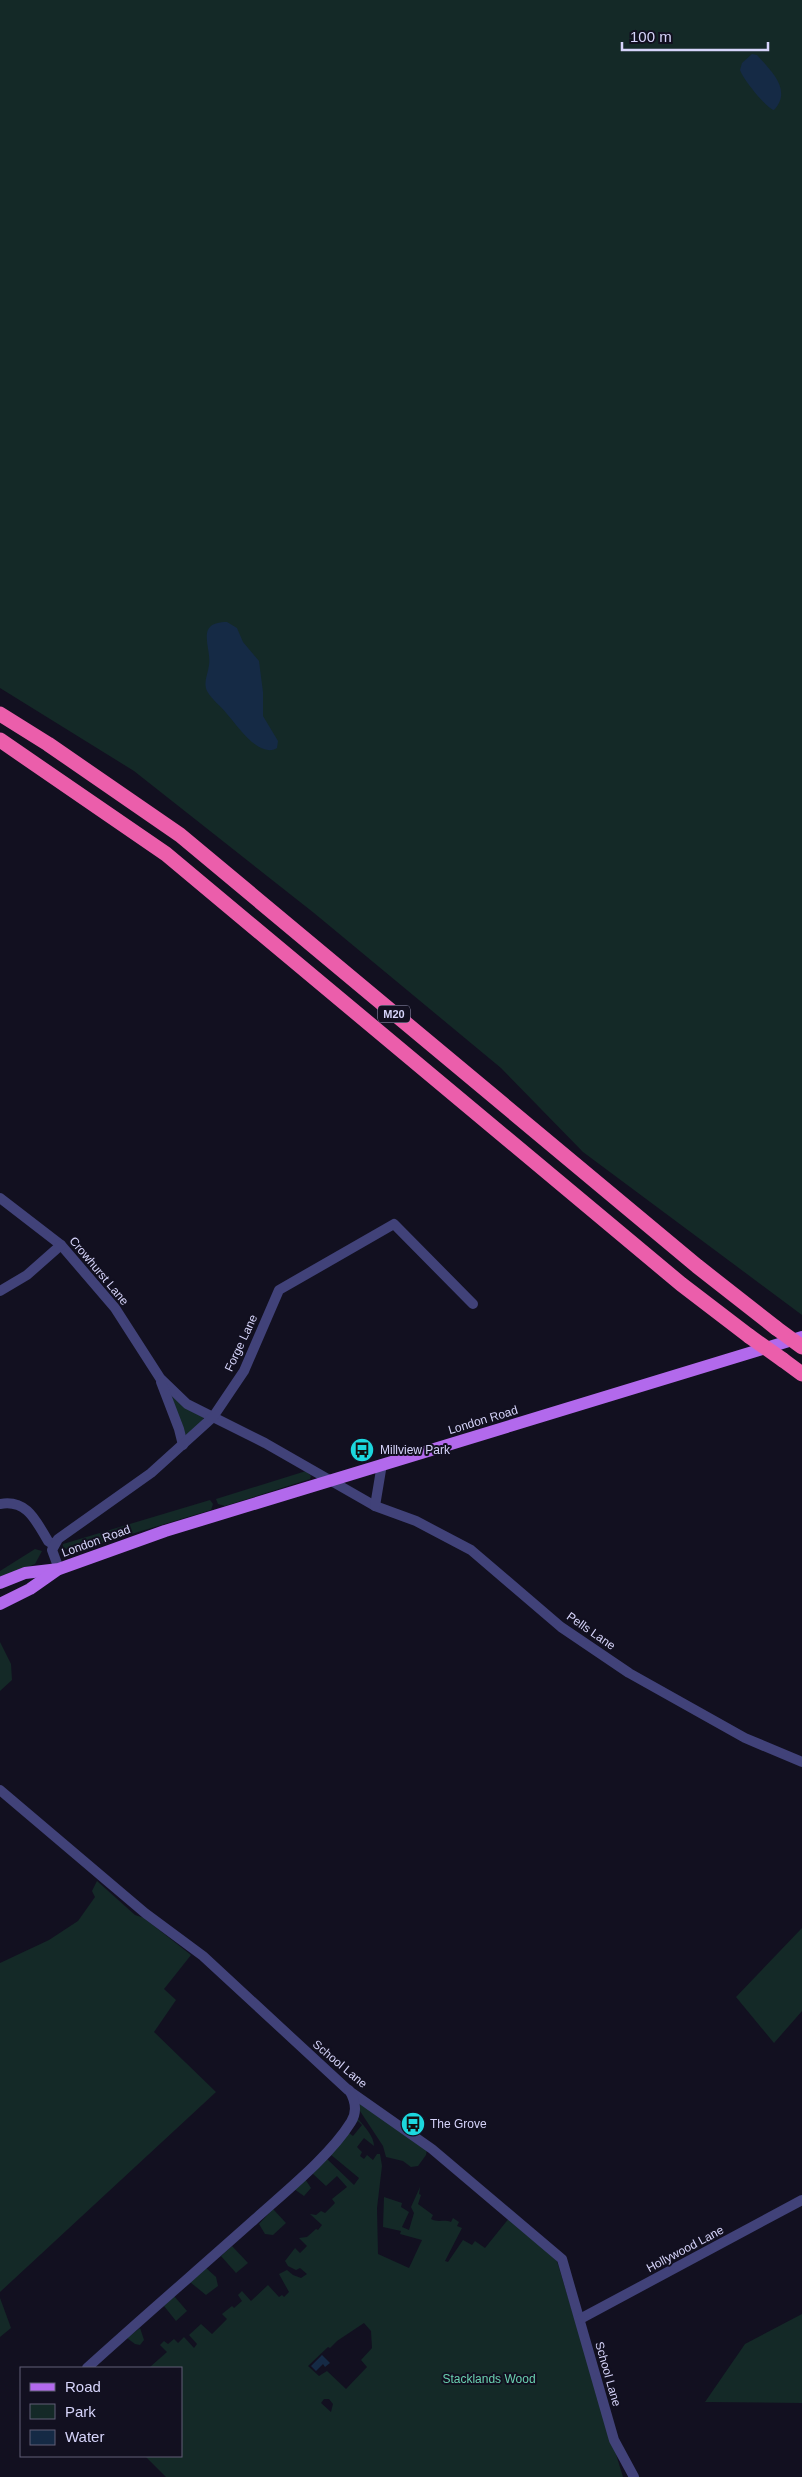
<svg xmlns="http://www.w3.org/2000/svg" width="802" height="2477" viewBox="0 0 802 2477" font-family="Arial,sans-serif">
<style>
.green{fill:#142927;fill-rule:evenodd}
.water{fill:#152a45}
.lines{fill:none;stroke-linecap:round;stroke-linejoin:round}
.minor{stroke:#414279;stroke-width:10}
.major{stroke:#b269ec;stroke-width:12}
.highway{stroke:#eb5eab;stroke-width:15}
.highway-bridge{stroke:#eb5eab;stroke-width:15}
.labels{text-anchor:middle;stroke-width:4;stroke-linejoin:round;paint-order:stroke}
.shield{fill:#121020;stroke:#9b99b9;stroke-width:1}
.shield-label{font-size:11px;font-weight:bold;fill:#d6d4fa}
.street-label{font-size:12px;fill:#d6d4fa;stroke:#121020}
.poi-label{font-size:12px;fill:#d6d4fa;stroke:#121020;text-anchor:start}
.park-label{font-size:12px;fill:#6ad0b0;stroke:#121020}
</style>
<rect width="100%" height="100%" fill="#121020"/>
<g class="green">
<polygon points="0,0 802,0 802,1315 583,1152 501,1068 314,913 134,771 0,688"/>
<polygon points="170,1392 204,1417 202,1422 186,1435 184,1434"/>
<polygon points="306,1471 311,1476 310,1479 225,1506 218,1504 216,1499"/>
<polygon points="210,1500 213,1504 211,1510 72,1552 63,1547 63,1544"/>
<polygon points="35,1549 42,1551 35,1564 0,1579 0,1571"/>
<polygon points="0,1642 11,1664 12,1680 0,1691"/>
<polygon points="97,1881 135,1915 144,1918 191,1955 164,1989 176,2000 154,2032 216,2092 0,2292 0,1963 49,1940 78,1921 95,1897 92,1891"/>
<polygon points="802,1928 802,2011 774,2043 736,1997"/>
<polygon points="360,2104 427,2149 426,2155 418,2166 411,2167 403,2161 386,2157 383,2146 358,2108"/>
<path d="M358,2119C364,2126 374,2136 374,2146L364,2138L357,2147L362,2152L360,2156L364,2159L367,2155L373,2160L377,2154H380L382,2166L377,2208L378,2254L409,2268L422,2240L400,2234L401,2231L383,2227L384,2197L402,2203L401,2207L409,2212L402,2227L409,2230L414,2213L411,2207L420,2187L419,2194L421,2195L418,2204L433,2215L431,2219C438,2223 444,2219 451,2222L453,2218L459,2222L457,2226L462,2228L445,2261L448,2262L463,2240L472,2245L475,2241L485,2248L510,2217L557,2261L623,2477H166L145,2456H181V2368L150,2367L167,2352L160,2345L164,2341L168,2344L174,2339L178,2343L184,2337L194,2348L197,2344L189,2335L201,2324L212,2334L227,2319L222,2314L232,2306L234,2308L242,2301L238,2295L242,2291L251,2301L268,2285L279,2297L282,2295L284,2297L289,2292L279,2274L287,2270L293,2275L301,2278L307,2274L300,2268L296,2270L288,2266L285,2261L295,2248L300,2253L307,2246L299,2238L307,2237L316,2229L318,2230L322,2225L310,2214L316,2215L321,2211L325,2213L335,2203L332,2199L347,2187L337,2176L326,2186L312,2173L326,2158L354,2185L359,2178L330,2154L349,2133L353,2136L362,2125L358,2121L354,2125ZM364,2323L371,2331L372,2348L361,2360L367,2367L346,2389L327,2371L319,2376L308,2366L328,2347L330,2348L337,2341ZM324,2399H329L333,2404L331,2412L321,2403Z"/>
<polygon points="305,2179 311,2188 304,2196 294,2189"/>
<polygon points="273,2209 286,2223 273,2235 265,2234 259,2224"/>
<polygon points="232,2246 248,2263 236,2273 221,2256"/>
<polygon points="206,2268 216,2277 218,2286 206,2295 190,2282"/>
<polygon points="174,2296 187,2311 176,2321 164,2306"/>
<polygon points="0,2298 11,2328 0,2337"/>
<polygon points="802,2314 802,2403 705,2402 745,2344"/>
<polygon points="140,2328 144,2340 140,2345 135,2344 127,2338"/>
</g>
<g class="water">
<path d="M752,54L757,55C770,70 793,90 774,110C766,108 743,79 740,70L742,63Z"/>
<path d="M227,622L237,628L243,642L259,661L263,692V716L278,741L277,748C259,759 237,725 227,714C221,706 212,700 207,691C203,682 208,674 209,665C212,648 194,622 227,622Z"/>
<polygon points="322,2355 330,2363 325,2367 323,2364 316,2371 311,2366"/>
</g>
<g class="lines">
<g class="minor">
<polyline points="0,1198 61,1245 115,1308 160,1378 187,1404 265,1443 375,1506 416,1521 471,1550 561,1627 629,1673 745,1738 802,1762"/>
<polyline points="0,1291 27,1275 61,1245"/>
<polyline points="161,1382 179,1429 183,1445"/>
<path d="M0,1504C27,1499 36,1521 48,1541L54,1545"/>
<polyline points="375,1506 382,1464"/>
<polyline points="59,1569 52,1550 58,1539 151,1473 213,1417 244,1371 279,1290 394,1224 473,1304"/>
<polyline points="0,1790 145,1913 203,1956 348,2090 432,2149 562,2259 614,2440 634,2477"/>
<polyline points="580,2319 802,2200"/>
<path d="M87,2368C142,2318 199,2269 255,2219C285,2192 330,2156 351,2122C358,2111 355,2100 349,2090"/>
</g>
<g class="major">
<polyline points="0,1583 25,1573 59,1569 165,1531 802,1337"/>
<polyline points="0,1604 30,1589 57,1570"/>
</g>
<g class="highway">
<polyline points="0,714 48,744 180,835 697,1266 776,1328"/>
<polyline points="0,740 166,854 681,1284 749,1336"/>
<polyline points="783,1360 802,1374"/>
</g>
<g class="highway-bridge">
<polyline points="776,1328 802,1347"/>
<polyline points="749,1336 783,1360"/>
</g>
</g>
<defs>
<g id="bus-disc" transform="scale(1.25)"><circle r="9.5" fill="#1cd7de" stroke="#121020"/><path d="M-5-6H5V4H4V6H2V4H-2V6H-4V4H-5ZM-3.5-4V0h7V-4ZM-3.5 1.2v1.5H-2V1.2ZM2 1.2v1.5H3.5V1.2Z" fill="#111"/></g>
</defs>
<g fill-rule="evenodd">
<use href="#bus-disc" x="362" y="1450"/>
<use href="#bus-disc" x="413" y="2124"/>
</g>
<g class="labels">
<rect class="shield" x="378" y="1005.5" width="32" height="17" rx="4"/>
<g class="shield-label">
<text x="394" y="1018">M20</text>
</g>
<g class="street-label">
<text transform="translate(99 1271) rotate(50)" y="4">Crowhurst Lane</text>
<text transform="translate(241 1343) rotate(-65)" y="4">Forge Lane</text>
<text transform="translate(483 1420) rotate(-17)" y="4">London Road</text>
<text transform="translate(96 1541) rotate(-20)" y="4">London Road</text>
<text transform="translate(591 1631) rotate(35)" y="4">Pells Lane</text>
<text transform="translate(340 2064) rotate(40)" y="4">School Lane</text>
<text transform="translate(685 2249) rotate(-28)" y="4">Hollywood Lane</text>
<text transform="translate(608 2374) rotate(74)" y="4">School Lane</text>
</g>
<g class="poi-label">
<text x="380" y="1454">Millview Park</text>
<text x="430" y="2128">The Grove</text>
</g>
<g class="park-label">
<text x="489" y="2383">Stacklands Wood</text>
</g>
</g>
<rect x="20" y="2367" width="162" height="90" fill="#121020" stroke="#605e77"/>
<rect x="30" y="2383" width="25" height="8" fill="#b269ec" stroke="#605e77"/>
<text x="65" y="2392" font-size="15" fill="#d6d4fa">Road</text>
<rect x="30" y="2404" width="25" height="15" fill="#142927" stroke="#605e77"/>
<text x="65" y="2417" font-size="15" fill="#d6d4fa">Park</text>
<rect x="30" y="2430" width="25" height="15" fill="#152a45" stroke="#605e77"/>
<text x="65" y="2442" font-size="15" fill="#d6d4fa">Water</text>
<path d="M622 42v8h146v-8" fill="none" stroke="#d6d4fa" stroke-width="2.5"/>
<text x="630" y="42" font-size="15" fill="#d6d4fa" stroke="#121020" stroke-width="4" paint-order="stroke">100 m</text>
</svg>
